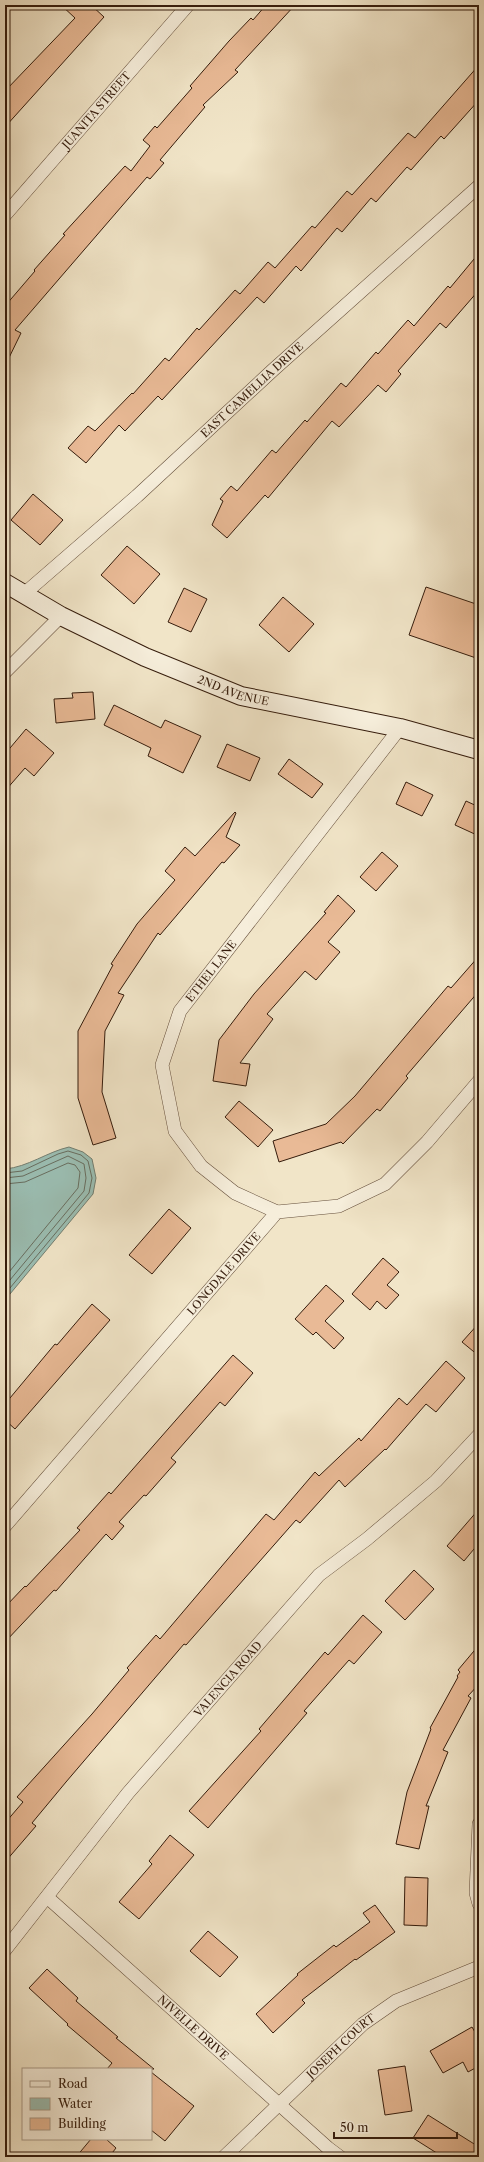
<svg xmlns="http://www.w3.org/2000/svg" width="484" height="2162" viewBox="0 0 484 2162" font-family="'Libre Caslon Text',serif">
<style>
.water{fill:#9bbfb4;stroke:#727e71}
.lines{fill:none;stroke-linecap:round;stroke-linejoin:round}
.shore{stroke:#686e60;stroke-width:1}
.building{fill:#e9ba96;stroke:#351c0c}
.street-casing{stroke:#644e3b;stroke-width:14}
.secondary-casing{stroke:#351c0c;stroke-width:20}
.street{stroke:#f6eedb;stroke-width:13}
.secondary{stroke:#f6eedb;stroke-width:18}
.labels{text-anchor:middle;stroke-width:3.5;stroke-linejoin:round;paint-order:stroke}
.street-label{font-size:11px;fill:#351c0c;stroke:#f6eedb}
</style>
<rect width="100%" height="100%" fill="#f1e5c8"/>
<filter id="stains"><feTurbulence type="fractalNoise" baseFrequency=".005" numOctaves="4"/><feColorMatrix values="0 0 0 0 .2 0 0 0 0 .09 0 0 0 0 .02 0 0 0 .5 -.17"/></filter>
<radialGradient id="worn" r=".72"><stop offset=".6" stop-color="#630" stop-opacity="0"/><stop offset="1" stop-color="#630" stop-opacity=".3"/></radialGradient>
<path class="water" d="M69,1147L83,1152L92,1159L96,1178L93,1194L5,1300V1169C28,1167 47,1152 69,1147Z"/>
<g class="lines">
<g class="shore">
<polyline points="5,1173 22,1171 58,1154 68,1151 81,1155 88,1161 92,1178 89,1193 5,1294"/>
<polyline points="5,1178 23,1176 68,1156 84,1164 86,1178 84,1191 5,1286"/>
<polyline points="5,1184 25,1182 68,1163 75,1165 80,1172 78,1188 5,1277"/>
</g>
</g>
<g class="building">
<polygon points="61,5 91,5 104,17 5,127 5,91 75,18"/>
<polygon points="266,5 295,5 235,70 238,72 203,105 205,107 160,160 164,163 150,179 147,177 15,330 21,333 5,366 5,306 35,271 34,270 65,235 63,234 125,166 131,171 150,146 143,140 155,126 157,128 192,88 190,86 229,41 251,18 253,20"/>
<polygon points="479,65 479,100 444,139 441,136 411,170 407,167 376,202 371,198 342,232 337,228 301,271 296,266 264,303 257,297 162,400 158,396 125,431 119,425 86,463 68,448 88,426 95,431 132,393 133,394 165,358 169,361 197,328 199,330 235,290 240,294 268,262 275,268 312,226 315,228 347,191 352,195 408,133 415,138"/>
<polygon points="479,253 479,290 446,328 440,323 398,371 401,374 386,392 378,385 339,427 332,421 268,498 265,495 227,538 212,525 223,501 220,499 231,486 237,491 272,450 276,453 305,420 307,422 341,383 346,387 376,352 378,354 408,320 414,326 448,286 450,288"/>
<polygon points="33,494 63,520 40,545 11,520"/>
<polygon points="127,546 160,574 134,604 101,575"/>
<polygon points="426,587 479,605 479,659 409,635"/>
<polygon points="184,588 207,599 191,632 168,622"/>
<polygon points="283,597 314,624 289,652 259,625"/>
<polygon points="93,692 95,719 56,723 54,699 73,698 72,693"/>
<polygon points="114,705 161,728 165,720 201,736 183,773 148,756 151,748 104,725"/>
<polygon points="26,729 54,753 34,776 25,768 5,791 5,754"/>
<polygon points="227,744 260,758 250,781 217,767"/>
<polygon points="289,759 323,784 312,798 278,774"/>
<polygon points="406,782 433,795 422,816 396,804"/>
<polygon points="466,801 479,807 479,836 455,825"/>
<polygon points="235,812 236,813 226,837 240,845 224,863 222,862 160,935 158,933 118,993 124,995 105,1031 102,1092 116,1138 93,1145 78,1098 78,1031 113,965 111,964 137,924 175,880 165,871 185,847 195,856"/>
<polygon points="382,852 398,866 376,891 360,877"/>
<polygon points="338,895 355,911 328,942 340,952 316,980 305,971 267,1014 273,1019 240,1063 250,1064 246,1086 213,1081 219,1040 254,994 326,913 324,912"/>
<polygon points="479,956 479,991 406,1076 408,1078 380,1111 377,1109 343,1144 341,1142 279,1162 273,1141 326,1124 355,1096 448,986 451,988"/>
<polygon points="239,1101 273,1130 258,1147 225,1117"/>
<polygon points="169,1209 191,1228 152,1274 129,1255"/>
<polygon points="383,1258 399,1272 387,1285 399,1295 386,1309 377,1301 370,1310 352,1294"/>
<polygon points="326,1285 344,1301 325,1321 344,1338 334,1349 316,1332 313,1335 295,1319"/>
<polygon points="92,1304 110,1320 15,1429 5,1420 5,1404 55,1344 57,1345"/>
<polygon points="479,1323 479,1356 462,1342"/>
<polygon points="233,1355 253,1373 225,1406 220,1402 171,1458 176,1462 146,1496 144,1495 119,1522 124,1526 112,1540 106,1534 56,1591 54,1590 5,1642 5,1607 25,1586 26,1587 80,1530 77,1528 109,1492 111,1494"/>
<polygon points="446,1361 465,1378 436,1412 426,1404 386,1450 385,1449 345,1487 339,1480 300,1523 296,1520 186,1645 184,1644 66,1782 32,1823 36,1826 5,1862 5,1823 23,1802 17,1797 92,1714 129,1670 127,1668 156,1635 160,1639 266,1514 274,1520 315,1472 319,1476 359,1438 361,1441 399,1398 407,1405"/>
<polygon points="479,1509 479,1543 464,1561 447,1546"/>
<polygon points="414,1570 434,1589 405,1620 385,1601"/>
<polygon points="363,1615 382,1632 354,1664 349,1660 304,1711 307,1713 208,1828 189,1811 261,1731 259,1729 325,1652 328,1655"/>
<polygon points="479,1645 479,1684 468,1696 471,1698 443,1750 448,1752 426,1806 429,1806 419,1849 396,1844 407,1792 431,1729 430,1728 458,1677 457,1676 460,1672 458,1670"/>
<polygon points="170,1835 194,1855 139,1919 119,1902 152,1864 149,1861"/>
<polygon points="405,1877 428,1878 427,1926 404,1925"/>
<polygon points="375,1905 395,1932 356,1960 355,1959 302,2000 305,2003 273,2033 256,2014 298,1975 297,1974 334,1945 336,1947 370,1922 363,1913"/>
<polygon points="208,1931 238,1957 220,1977 190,1951"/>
<polygon points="47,1969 78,1998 76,2001 118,2037 116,2038 154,2069 107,2069 112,2063 67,2025 68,2024 29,1988"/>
<polygon points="472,2027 479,2039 479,2066 468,2072 463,2062 443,2073 430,2051"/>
<polygon points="405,2066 412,2111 385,2115 378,2070"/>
<polygon points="151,2072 194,2106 165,2141 151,2130"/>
<polygon points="428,2115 479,2147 479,2157 443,2157 413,2138"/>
<polygon points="91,2139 106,2139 116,2148 109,2157 76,2157"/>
</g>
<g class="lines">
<g class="street-casing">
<g id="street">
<path id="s1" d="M5,215L188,5"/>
<path id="s2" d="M24,594L137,496L273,370L479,186"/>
<polyline points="5,672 61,616"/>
<path id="s3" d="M277,1212L235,1193L201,1166L175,1131L162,1065L180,1011L400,728"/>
<path id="s4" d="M5,1526L277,1212L339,1206L385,1184L427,1142L479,1081"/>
<polyline points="479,1824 476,1893 479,1904"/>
<path id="s5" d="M47,1897L328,2148L340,2157"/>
<path id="s6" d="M5,1950L128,1793L319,1575L367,1539L436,1481L479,1435"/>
<path id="s7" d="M224,2157L363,2024L396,2001L479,1967"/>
</g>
</g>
<g class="secondary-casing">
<g id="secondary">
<path id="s8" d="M5,583L61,616L145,657L241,696L400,728L479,750"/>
</g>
</g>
<use href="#street" class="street"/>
<use href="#secondary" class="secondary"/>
</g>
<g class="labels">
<g class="street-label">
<text dy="4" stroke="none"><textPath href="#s1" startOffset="139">JUANITA STREET</textPath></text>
<text dy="4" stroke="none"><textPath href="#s2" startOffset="306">EAST CAMELLIA DRIVE</textPath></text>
<text dy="4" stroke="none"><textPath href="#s8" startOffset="253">2ND AVENUE</textPath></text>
<text dy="4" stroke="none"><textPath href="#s3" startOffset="308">ETHEL LANE</textPath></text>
<text dy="4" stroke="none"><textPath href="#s4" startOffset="334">LONGDALE DRIVE</textPath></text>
<text dy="4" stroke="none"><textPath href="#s6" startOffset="351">VALENCIA ROAD</textPath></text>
<text dy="4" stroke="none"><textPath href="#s5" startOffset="196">NIVELLE DRIVE</textPath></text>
<text dy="4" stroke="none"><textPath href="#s7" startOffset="161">JOSEPH COURT</textPath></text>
</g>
</g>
<rect width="484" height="2162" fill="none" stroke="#f1e5c8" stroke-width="20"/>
<rect x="6" y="6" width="472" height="2150" fill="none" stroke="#351c0c" stroke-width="2"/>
<rect x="10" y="10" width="464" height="2142" fill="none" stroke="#351c0c"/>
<rect x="22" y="2068" width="130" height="72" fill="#f6eedb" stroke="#a99a88"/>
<rect x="30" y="2081" width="20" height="6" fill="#f6eedb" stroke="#a99a88"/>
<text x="58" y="2088" font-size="12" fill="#351c0c">Road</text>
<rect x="30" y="2098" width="20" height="12" fill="#9bbfb4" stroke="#a99a88"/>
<text x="58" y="2108" font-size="12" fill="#351c0c">Water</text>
<rect x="30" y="2118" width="20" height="12" fill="#e9ba96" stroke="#a99a88"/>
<text x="58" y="2128" font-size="12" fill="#351c0c">Building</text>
<path d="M334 2132v6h123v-6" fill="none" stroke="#351c0c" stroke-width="2"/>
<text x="340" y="2132" font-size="12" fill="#351c0c" stroke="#f6eedb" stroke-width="3" paint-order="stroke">50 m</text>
<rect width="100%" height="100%" filter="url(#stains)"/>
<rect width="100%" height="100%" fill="url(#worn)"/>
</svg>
